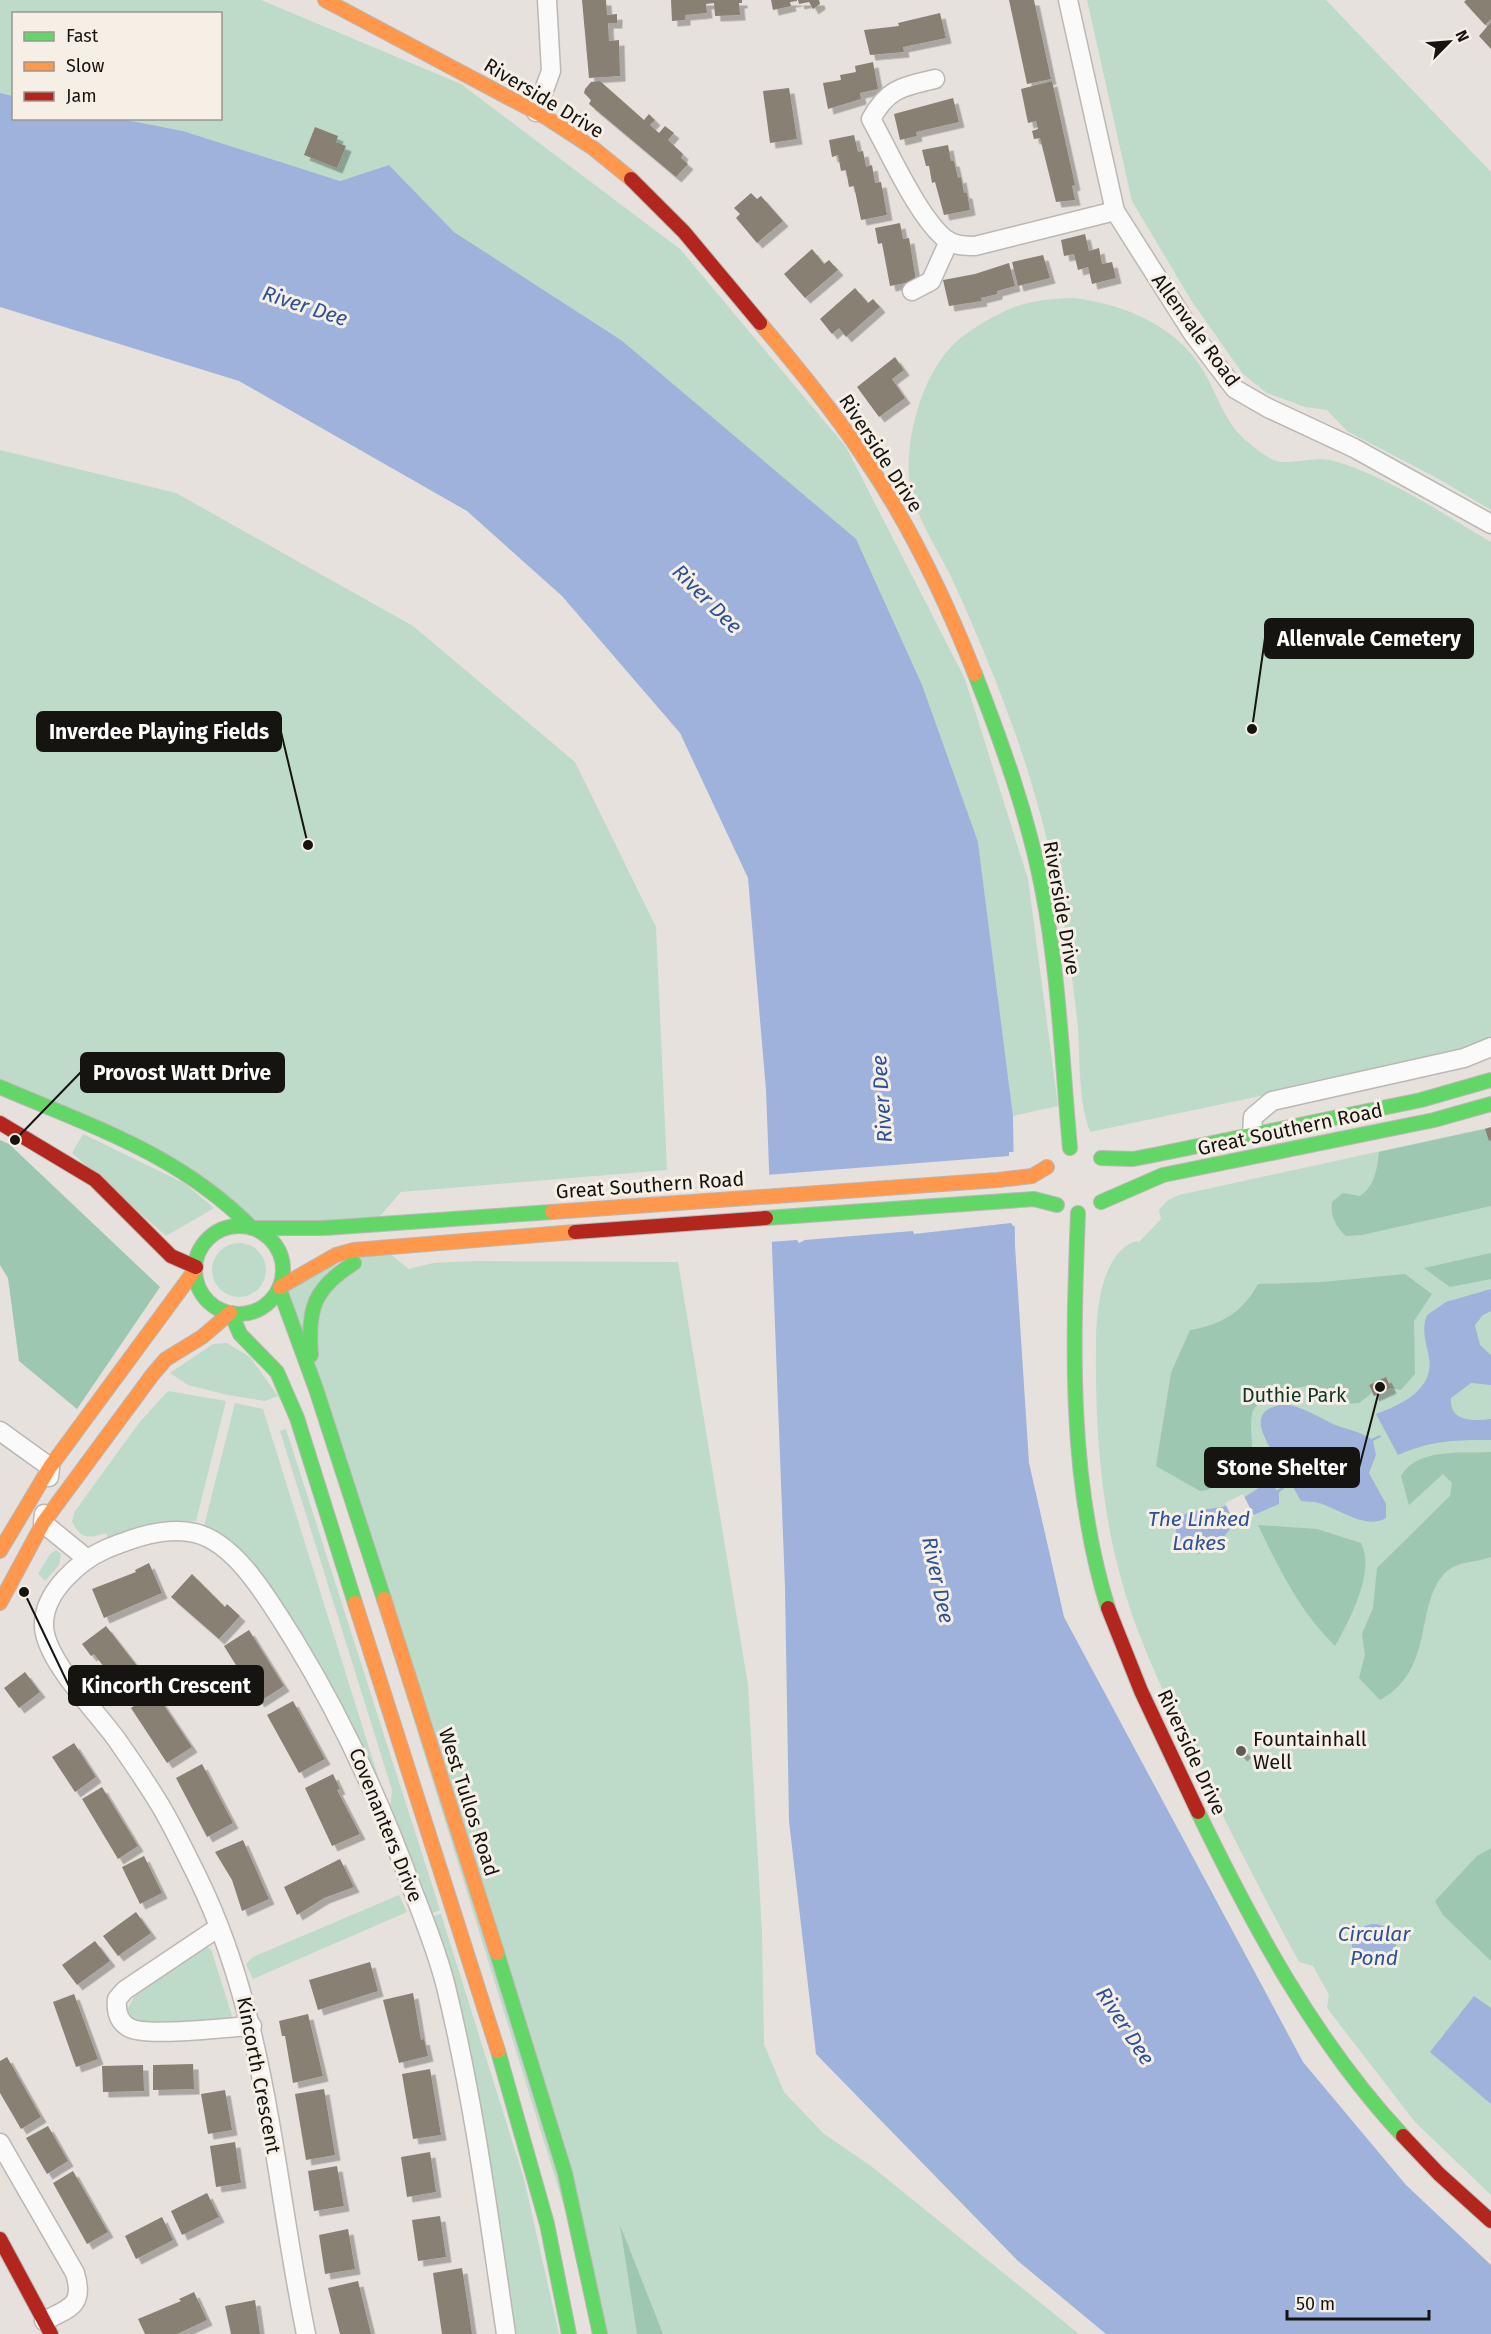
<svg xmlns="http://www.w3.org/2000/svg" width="1491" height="2334" viewBox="0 0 1491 2334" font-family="'Fira Sans',sans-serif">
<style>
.green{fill:#bedac9}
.forest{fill:#9dc7b1}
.water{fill:#9eb2db;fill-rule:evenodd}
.pier{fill:#e6e1dc}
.building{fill:#888073;filter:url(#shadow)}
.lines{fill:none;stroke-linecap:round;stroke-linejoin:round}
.street-casing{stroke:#bbb7b3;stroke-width:21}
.fast-casing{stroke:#bbb7b3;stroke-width:16}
.slow-casing{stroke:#bbb7b3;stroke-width:16}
.jam-casing{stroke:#bbb7b3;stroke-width:16}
.street{stroke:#fbfafa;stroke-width:18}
.fast{stroke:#63d668;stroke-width:14}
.slow{stroke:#ff974d;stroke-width:14}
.jam{stroke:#b3261e;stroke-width:14}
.poi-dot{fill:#5f5c57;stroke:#f6efe6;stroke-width:2}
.labels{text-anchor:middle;stroke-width:6;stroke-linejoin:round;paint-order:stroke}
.street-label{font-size:20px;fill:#161410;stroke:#f6efe6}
.park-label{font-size:20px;fill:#113526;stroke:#f6efe6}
.poi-label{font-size:20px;fill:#161410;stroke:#f6efe6;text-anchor:start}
.water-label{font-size:21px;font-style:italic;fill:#2d509a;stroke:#f6efe6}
.leader{fill:none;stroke:#161410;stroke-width:2}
.callout-dot{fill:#161410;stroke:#f6efe6;stroke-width:2}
.callout{fill:#161410;stroke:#161410;stroke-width:2}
.callout-label{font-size:21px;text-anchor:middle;font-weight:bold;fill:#fff}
</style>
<defs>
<filter id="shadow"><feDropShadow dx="5.5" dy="5.5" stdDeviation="0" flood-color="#0004"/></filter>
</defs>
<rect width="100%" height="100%" fill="#e6e1dc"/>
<g class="green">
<polygon points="0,0 261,0 461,84 680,249 846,447 965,679 1028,879 1058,1106 1013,1116 978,842 621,340 454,232 389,165 340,181 183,131 121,119 220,118 220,14 14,14 13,96 0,93"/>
<polygon points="1087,0 1326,0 1491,172 1491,510 1437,478 1347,431 1327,410 1305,407 1267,393 1243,374 1191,300 1132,201"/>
<path d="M1074,298C1128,305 1182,328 1208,379C1220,402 1227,426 1249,443C1256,449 1271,461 1280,462C1297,463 1317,456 1334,461C1387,476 1443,514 1491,542V1040L1464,1053L1090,1132C1077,1096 1081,1056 1077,1018C1070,955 1060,894 1045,832C1024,747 990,663 954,583C938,548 913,516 909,477C906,434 923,373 955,343C970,329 993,316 1012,308C1032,300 1053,299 1074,298Z"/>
<polygon points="0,450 176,493 413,626 575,762 656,927 667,1170 401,1192 373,1224 254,1228 212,1188 0,1087"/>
<path d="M1491,1127V2195L1415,2122L1327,2008L1329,1995L1313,1966L1299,1962C1258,1886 1218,1809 1182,1731C1158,1680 1134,1629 1120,1575C1100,1501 1095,1422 1096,1345C1096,1315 1100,1253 1136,1241L1139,1242L1161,1219L1159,1210L1168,1200L1179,1195Z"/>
<polygon points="83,1134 184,1183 214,1208 166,1236 72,1153"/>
<circle cx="239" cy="1270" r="27"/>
<polygon points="381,1247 409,1269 433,1263 474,1261 678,1262 748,1685 762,1932 764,2044 784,2092 824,2134 871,2166 1079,2334 600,2334 596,2310 280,1287"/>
<polygon points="227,1343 250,1357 278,1396 265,1401 228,1395 188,1385 170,1373 213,1344"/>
<path d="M168,1391L226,1401L196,1521L142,1525L108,1538L106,1533C89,1539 80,1539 72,1521L75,1511L139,1423Z"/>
<polygon points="235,1403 263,1409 381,1786 315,1659 268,1584 231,1540 204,1526"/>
<polygon points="286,1429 440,1910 430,1914 390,1809 392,1790 280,1431"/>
<polygon points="56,1550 61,1554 59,1565 45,1581 38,1574 50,1554"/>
<polygon points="399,1895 407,1912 253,1979 246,1964 253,1957"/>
<polygon points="441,1914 524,2179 559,2334 514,2334 431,1917"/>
<polygon points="204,1946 211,1949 232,2016 223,2020 140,2025 125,2014 134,1997"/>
</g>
<g class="forest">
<path d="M1485,1129L1489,1140H1491V1206L1362,1235L1346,1236C1336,1227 1330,1216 1332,1202L1343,1193L1360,1196C1375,1186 1377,1169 1379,1152Z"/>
<polygon points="0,1140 9,1144 160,1287 77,1409 19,1361 8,1278 0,1265"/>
<polygon points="1491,1253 1491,1279 1450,1287 1424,1268"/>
<path d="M1405,1274L1432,1294L1414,1321L1415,1374L1401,1390L1391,1388L1386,1377L1369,1385L1372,1393L1359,1403C1338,1406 1329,1391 1312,1387C1298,1384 1254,1398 1252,1414C1248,1436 1258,1452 1246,1473L1207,1490L1200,1491L1156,1466L1171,1373L1190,1330C1221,1325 1243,1312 1258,1284L1322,1282Z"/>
<path d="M1491,1452V1557C1476,1563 1461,1560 1447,1571C1413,1602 1437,1669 1380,1700L1359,1678L1365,1655L1362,1634L1373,1608L1377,1568L1450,1496L1452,1483L1443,1474L1409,1505L1401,1476C1418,1447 1462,1454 1491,1452Z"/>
<path d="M1258,1525L1317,1529L1361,1543C1376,1571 1349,1621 1335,1646C1300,1612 1279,1569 1258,1525Z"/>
<polygon points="1491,1848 1491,1961 1443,1915 1435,1901 1477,1856"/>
<polygon points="620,2225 663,2334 637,2334"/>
</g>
<g class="water">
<polygon points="0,93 13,96 14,118 121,119 183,131 340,181 389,165 454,232 621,340 856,539 922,685 978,842 1013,1116 1015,1246 1029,1463 1064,1617 1303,2062 1406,2185 1491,2265 1491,2334 1106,2334 1018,2261 816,2054 789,1821 785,1587 766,1090 748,878 680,733 562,596 467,511 239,381 0,307"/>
<path d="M1491,1289V1311L1483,1315L1475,1325L1480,1345L1491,1355V1385L1471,1383L1451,1398C1449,1422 1473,1421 1491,1419V1440C1454,1440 1433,1440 1398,1455L1376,1414C1401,1405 1435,1389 1429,1357C1426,1341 1421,1330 1427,1315L1446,1302Z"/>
<path d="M1286,1404C1304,1408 1319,1417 1335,1425C1349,1430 1359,1431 1371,1439L1380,1435L1381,1437L1373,1441L1376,1455L1369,1473L1386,1504V1518C1365,1530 1340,1509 1319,1503C1313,1501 1307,1502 1301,1501C1293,1487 1285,1473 1277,1459C1263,1436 1245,1409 1286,1404ZM1316,1451L1326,1456L1329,1462L1326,1478L1316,1482L1304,1478L1299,1468L1303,1457Z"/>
<path d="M1267,1483L1277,1490L1283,1487L1284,1489L1279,1492V1504L1235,1523L1214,1549L1198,1554L1180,1544C1162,1505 1206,1512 1226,1506C1242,1501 1254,1490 1267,1483Z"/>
<circle cx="1374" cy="1946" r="22"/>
<polygon points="1474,1996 1491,2008 1491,2104 1430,2052"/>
</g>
<g class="pier">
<polygon points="1009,1152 1017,1152 1018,1226 1013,1226 1011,1223 914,1234 913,1231 805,1240 799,1243 797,1240 768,1242 766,1175 1009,1156"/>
<polygon points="1243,1494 1254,1516 1236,1526 1225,1503"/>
</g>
<g class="building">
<polygon points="582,0 606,0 607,15 617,14 617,23 608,23 609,41 619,40 620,76 589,78"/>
<polygon points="671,0 742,0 742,3 739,3 740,15 715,16 714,3 706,4 707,13 685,15 685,20 672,21"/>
<polygon points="771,0 797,0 797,1 790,2 791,6 773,10"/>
<polygon points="798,0 819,0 820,4 813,9 809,2 799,4"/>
<polygon points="1009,0 1034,0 1051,79 1027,84"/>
<polygon points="1466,0 1491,0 1491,19 1485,25 1464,2"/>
<polygon points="940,13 946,38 903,47 904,52 870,55 864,30 899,26 898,23"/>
<polygon points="1491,22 1491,49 1479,36"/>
<polygon points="873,62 878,89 860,93 861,99 828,109 823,83 841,80 840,75 856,72 855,66"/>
<polygon points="600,81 644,120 649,114 655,120 650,125 659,133 665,126 674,133 668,140 683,154 681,158 688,164 676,177 589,104 591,100 584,93 585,89 591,82"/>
<polygon points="1052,81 1075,185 1072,186 1075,200 1056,202 1040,138 1034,139 1032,131 1038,129 1036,121 1028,123 1021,89"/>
<polygon points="789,88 797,139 770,143 763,91"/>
<polygon points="953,98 959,122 916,132 917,136 900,140 894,114"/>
<polygon points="315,127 338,136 336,142 346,146 337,168 304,155"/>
<polygon points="854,135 858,152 863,151 866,167 872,165 875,183 881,182 887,215 861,220 854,186 849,187 846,170 841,171 838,155 832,157 829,140"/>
<polygon points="948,145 951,161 954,161 958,178 961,177 964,193 967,193 970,210 944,215 935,182 932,183 929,166 926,166 922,150"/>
<polygon points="751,193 757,199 761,196 783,221 757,243 736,218 740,214 734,208"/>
<polygon points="900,223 903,239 909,238 916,281 890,286 882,243 878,244 875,228"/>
<polygon points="1085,234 1089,251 1099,248 1102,264 1112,262 1116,278 1092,284 1088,267 1078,270 1074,254 1064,256 1061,240"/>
<polygon points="812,249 824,264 829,260 838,270 805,298 784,274"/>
<polygon points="1043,255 1050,278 1018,286 1012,262"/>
<polygon points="1009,263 1015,286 997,291 997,294 981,298 982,301 949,306 943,280 975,274"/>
<polygon points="855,288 868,303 873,299 880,307 846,337 839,328 832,334 820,319"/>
<polygon points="895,357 904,370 892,379 905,398 879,417 857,387"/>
<polygon points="1491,1127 1491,1140 1489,1141 1485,1129"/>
<polygon points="1386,1377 1391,1388 1374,1396 1369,1385"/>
<polygon points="149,1563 162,1593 104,1618 92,1589 136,1572 135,1570"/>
<polygon points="192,1574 225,1607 227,1604 240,1616 219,1639 171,1597"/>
<polygon points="106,1626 145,1676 120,1695 111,1682 114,1680 94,1654 91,1656 82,1644"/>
<polygon points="249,1630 284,1686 259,1702 224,1646"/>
<polygon points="25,1672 40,1692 19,1708 4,1688"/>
<polygon points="155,1692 192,1747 167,1763 131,1708"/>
<polygon points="293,1701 325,1759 299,1773 267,1715"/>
<polygon points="74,1743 96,1777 75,1792 52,1757"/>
<polygon points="1240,1747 1246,1752 1242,1756 1237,1751"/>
<polygon points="202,1764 233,1823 207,1837 176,1778"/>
<polygon points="333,1774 340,1789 337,1790 360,1834 332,1846 305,1788"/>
<polygon points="102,1787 138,1846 118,1859 82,1799"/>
<polygon points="243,1840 269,1899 242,1911 232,1880 215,1852"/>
<polygon points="144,1856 162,1893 140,1904 122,1867"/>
<polygon points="340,1859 354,1887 324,1898 297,1915 284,1887"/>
<polygon points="136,1912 151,1933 118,1956 103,1936"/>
<polygon points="95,1941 110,1961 77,1985 62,1965"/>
<polygon points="370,1962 378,1991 318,2010 309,1980"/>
<polygon points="413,1993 421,2040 424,2039 428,2056 399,2063 383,2000"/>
<polygon points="74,1994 98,2059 76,2067 53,2002"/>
<polygon points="308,2014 323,2076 293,2083 285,2036 282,2036 279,2021"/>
<polygon points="7,2057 41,2117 21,2129 0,2093 0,2061"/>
<polygon points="193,2064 194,2089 153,2090 153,2065"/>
<polygon points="143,2065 144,2091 103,2092 102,2066"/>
<polygon points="430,2069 441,2135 413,2139 402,2074"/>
<polygon points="324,2089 335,2155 306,2160 295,2094"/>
<polygon points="225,2090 232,2130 208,2134 201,2094"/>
<polygon points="48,2126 68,2161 47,2174 26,2138"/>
<polygon points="235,2142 241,2183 216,2187 210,2146"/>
<polygon points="430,2152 436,2192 407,2197 401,2157"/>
<polygon points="337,2166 344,2206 314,2211 308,2171"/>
<polygon points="73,2171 108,2232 87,2244 53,2183"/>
<polygon points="207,2193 219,2217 182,2235 171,2211"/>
<polygon points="440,2216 446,2257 418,2261 412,2220"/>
<polygon points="162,2217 173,2240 136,2259 125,2236"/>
<polygon points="348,2229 355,2269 325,2274 319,2235"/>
<polygon points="462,2268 472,2334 442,2334 433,2273"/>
<polygon points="358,2281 371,2334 340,2334 328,2288"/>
<polygon points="194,2292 207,2320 177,2334 145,2334 138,2319 181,2301 179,2299"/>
<polygon points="255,2300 260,2334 231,2334 225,2306"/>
</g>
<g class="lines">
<g class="street-casing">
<g id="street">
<polyline points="1068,0 1115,211 1193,334 1235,389 1268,408 1354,448 1491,524"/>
<path d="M935,79C902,87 888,88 871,119C889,151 919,220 948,241C956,246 966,246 975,246L1115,211"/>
<polyline points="536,112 551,71 547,0"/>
<polyline points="912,291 931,281 949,241"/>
<polyline points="1252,1135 1253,1117 1272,1101 1464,1058 1491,1047"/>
<polyline points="0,1431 50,1467 49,1477"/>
<polyline points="44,1514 43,1523 86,1558"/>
<path d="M219,1927L125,1990L117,1999C116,2010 118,2021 128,2027C144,2038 229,2027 252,2026"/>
<path d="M0,2143L75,2273C85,2306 69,2308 44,2321"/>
<path d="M306,2334C274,2180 268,2020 197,1876C186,1854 175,1831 163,1810C149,1786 133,1763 117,1740C97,1712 43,1658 44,1624C44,1592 79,1561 106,1549C133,1538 165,1526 195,1533C238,1543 272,1606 294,1640C343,1720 381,1803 413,1891C425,1922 438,1954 446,1987C474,2101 489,2218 506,2334"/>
</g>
</g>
<g class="fast-casing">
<g id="fast">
<path d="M975,674C1002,743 1028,816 1042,888C1059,974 1062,1062 1070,1148"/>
<path d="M0,1087C93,1127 179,1154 252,1228"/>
<polyline points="1101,1158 1133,1159 1159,1154 1421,1100 1491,1080"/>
<polyline points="1101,1202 1163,1175 1434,1120 1491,1104"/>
<path d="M1078,1213C1073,1345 1068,1480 1108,1608"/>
<polyline points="766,1218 1034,1199 1057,1205"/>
<circle cx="239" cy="1270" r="44"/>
<polyline points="254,1228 324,1228 552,1212"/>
<polyline points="279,1288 316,1389 384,1599"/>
<polyline points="231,1313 240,1334 277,1372 297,1418 355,1603"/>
<path d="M311,1355C307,1309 314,1288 354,1263"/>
<path d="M1198,1812C1253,1926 1316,2043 1403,2136"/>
<polyline points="497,1953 565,2173 600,2334"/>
<polyline points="498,2051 547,2224 569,2334"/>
</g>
</g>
<g class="slow-casing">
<g id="slow">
<polyline points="325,0 547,118 593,148 631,179"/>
<path d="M760,323C796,366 832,409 863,456C909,523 945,598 975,674"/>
<polyline points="552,1212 998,1180 1032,1176 1047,1167"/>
<polyline points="280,1287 336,1255 354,1250 575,1232"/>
<polyline points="0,1551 50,1467 195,1270"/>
<polyline points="384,1599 497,1953"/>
<polyline points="0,1603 43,1523 153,1374 166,1359 202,1337 230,1313"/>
<polyline points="355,1603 498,2051"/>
</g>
</g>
<g class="jam-casing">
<g id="jam">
<polyline points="631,179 684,232 760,323"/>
<polyline points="0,1123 95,1180 171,1256 196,1267"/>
<polyline points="575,1232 766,1218"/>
<polyline points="1108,1608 1141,1691 1198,1812"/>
<polyline points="1403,2136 1439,2174 1491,2221"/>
<polyline points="0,2239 51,2334"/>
</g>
</g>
<use href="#street" class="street"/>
<use href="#fast" class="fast"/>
<use href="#slow" class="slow"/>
<use href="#jam" class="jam"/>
</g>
<circle class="poi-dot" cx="1241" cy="1751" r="6"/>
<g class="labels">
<g class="street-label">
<text transform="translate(544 98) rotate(31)" y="7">Riverside Drive</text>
<text transform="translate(1196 330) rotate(54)" y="7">Allenvale Road</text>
<text transform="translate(881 453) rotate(57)" y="7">Riverside Drive</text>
<text transform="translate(1062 908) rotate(80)" y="7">Riverside Drive</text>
<text transform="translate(1290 1129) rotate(-12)" y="7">Great Southern Road</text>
<text transform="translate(650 1185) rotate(-4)" y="7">Great Southern Road</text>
<text transform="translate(1192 1752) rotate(65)" y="7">Riverside Drive</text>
<text transform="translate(469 1802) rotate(72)" y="7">West Tullos Road</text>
<text transform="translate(386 1825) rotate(68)" y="7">Covenanters Drive</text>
<text transform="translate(259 2075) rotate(79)" y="7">Kincorth Crescent</text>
</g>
<g class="park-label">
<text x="1294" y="1402">Duthie Park</text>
</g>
<g class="poi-label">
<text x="1253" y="1746">Fountainhall<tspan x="1253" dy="23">Well</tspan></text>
</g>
<g class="water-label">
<text transform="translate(305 306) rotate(18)" y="7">River Dee</text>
<text transform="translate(707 599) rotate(45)" y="7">River Dee</text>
<text transform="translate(882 1099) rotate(-94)" y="7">River Dee</text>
<text x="1199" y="1526">The Linked<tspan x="1199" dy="24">Lakes</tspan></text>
<text transform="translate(938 1580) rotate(78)" y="7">River Dee</text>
<text x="1374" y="1941">Circular<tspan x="1374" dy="24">Pond</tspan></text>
<text transform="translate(1125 2026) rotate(57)" y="7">River Dee</text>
</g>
</g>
<path class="leader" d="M1252 729L1265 638M308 845L281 732M15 1140L81 1072M1380 1387L1359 1468M24 1592L69 1686"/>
<g class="callout-dot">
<circle cx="1252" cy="729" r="6"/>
<circle cx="308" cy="845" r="6"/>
<circle cx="15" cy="1140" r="6"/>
<circle cx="1380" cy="1387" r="6"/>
<circle cx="24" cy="1592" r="6"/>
</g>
<g class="callout">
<rect x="1265" y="619" width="208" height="39" rx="6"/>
<rect x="37" y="712" width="244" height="39" rx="6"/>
<rect x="81" y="1053" width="203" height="39" rx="6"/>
<rect x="1205" y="1448" width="154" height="39" rx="6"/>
<rect x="69" y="1666" width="194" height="39" rx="6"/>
</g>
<g class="callout-label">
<text x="1369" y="646">Allenvale Cemetery</text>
<text x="159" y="739">Inverdee Playing Fields</text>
<text x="182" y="1080">Provost Watt Drive</text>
<text x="1282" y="1475">Stone Shelter</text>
<text x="166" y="1693">Kincorth Crescent</text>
</g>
<rect x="12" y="12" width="210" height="108" fill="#f6efe6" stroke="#9c9790" stroke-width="1.5"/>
<rect x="24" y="32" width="30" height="9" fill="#63d668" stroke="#9c9790" stroke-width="1.5"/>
<text x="66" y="42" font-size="18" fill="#161410">Fast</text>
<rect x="24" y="62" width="30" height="9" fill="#ff974d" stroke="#9c9790" stroke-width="1.5"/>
<text x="66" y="72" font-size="18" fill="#161410">Slow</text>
<rect x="24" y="92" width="30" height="9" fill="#b3261e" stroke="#9c9790" stroke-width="1.5"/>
<text x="66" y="102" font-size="18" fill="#161410">Jam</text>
<g transform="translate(1449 42) rotate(65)" stroke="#f6efe6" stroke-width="4.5" paint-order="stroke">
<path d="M0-4.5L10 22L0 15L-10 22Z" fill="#161410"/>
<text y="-9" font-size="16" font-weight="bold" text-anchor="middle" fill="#161410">N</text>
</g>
<path d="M1287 2310v9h142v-9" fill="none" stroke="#161410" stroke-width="3"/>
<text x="1296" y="2310" font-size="18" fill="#161410" stroke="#f6efe6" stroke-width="4.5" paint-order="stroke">50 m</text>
</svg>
